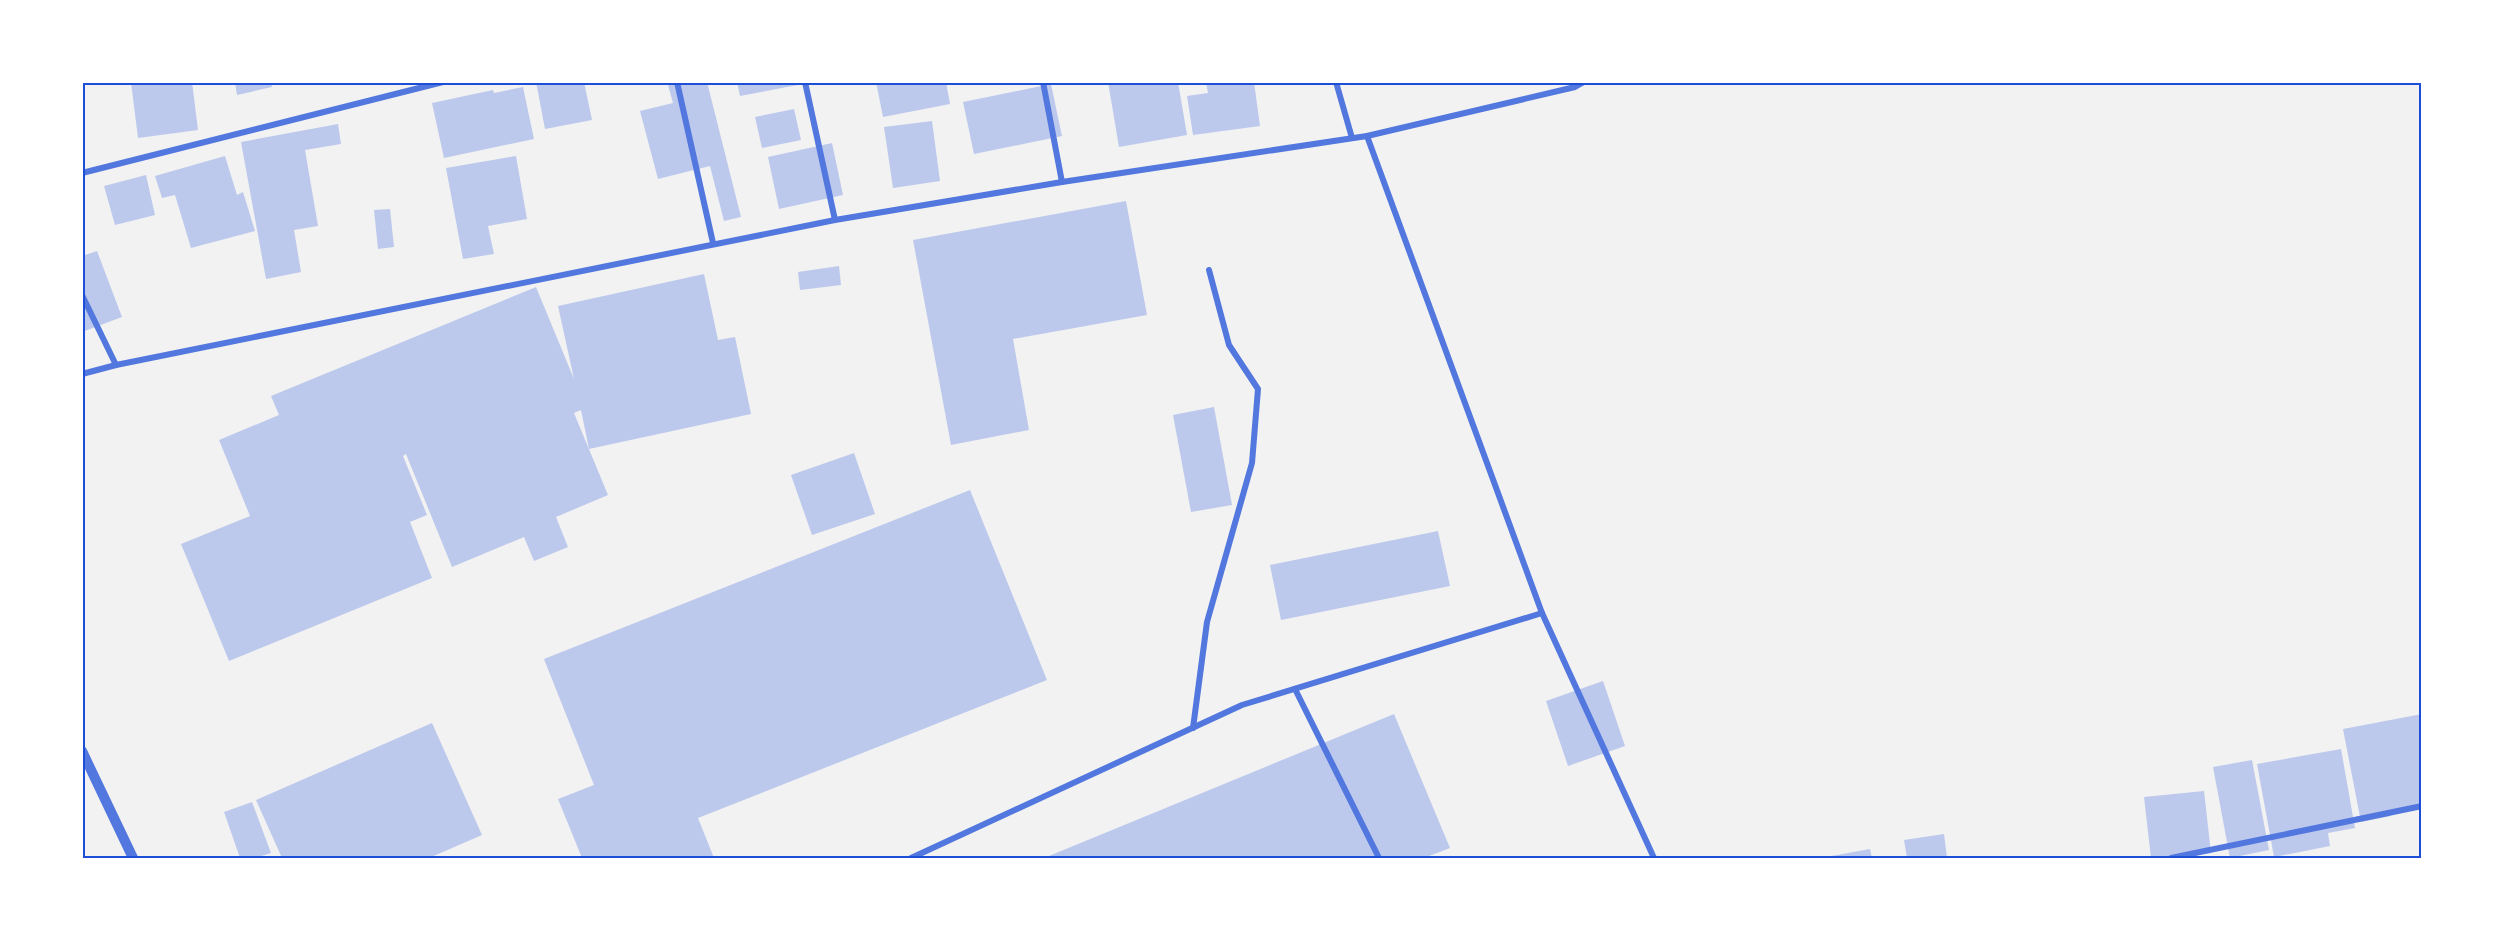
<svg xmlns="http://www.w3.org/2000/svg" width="2504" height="941" viewBox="0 0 2504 941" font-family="Jost,sans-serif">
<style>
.building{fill:#bdc9ec}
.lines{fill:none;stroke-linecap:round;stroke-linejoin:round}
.minor{stroke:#5277de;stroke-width:6}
.tertiary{stroke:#5277de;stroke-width:10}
.neatline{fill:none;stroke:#1d4ed8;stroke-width:2}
</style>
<rect width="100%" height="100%" fill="#f2f2f2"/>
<g class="building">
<polygon points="131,82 192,82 198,130 138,138"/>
<polygon points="235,82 271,82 272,87 237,95"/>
<polygon points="536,82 584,82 592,120 545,129"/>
<polygon points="677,82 707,82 741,217 724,221 710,166 658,179 640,111 673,103 668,85"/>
<polygon points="737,82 803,82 803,84 740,96"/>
<polygon points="876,82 946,82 950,104 883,117"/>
<polygon points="1108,82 1178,82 1187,135 1119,147"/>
<polygon points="1206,82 1254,82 1260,126 1193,135 1187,96 1208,93"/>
<polygon points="1051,84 1062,136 974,154 963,102"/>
<polygon points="523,87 534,139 444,158 432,103 493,90 494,93"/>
<polygon points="794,109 801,140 762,148 755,117"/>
<polygon points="932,121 940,181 893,188 884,127"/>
<polygon points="338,124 341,144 305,150 318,226 294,230 301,272 266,279 241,142"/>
<polygon points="832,143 843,195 779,209 768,157"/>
<polygon points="225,156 237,195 243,192 255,231 191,248 175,195 162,198 155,176"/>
<polygon points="516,156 527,219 488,226 494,254 463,259 446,168"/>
<polygon points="146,175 155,215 115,225 104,186"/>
<polygon points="1126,201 1147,315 1013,339 1029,430 951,445 913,240"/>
<polygon points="390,209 394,247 378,249 374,210"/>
<polygon points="97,251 122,317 82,332 82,256"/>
<polygon points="839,266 841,285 800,290 798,272"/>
<polygon points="704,274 718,340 735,337 751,414 589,449 581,410 574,413 608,495 556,517 568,547 534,561 524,537 452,567 406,454 403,456 427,515 410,522 432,578 229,661 181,544 250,516 219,440 279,415 271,396 536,287 574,379 558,306"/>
<polygon points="1214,407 1232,505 1191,512 1173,415"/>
<polygon points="854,453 875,514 812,535 791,475"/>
<polygon points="970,490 1047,680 698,818 714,858 582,858 558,799 594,785 544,659"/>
<polygon points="1438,531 1450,586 1281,620 1270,565"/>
<polygon points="1603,681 1625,746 1568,766 1546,701"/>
<polygon points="1394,714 1450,848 1424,858 1044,858"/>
<polygon points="2422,714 2422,804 2390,810 2391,816 2361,822 2343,729"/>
<polygon points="432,723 482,835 429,858 282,858 256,800"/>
<polygon points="2341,749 2355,828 2328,833 2330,846 2274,857 2257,764"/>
<polygon points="2252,760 2269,850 2230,858 2213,767"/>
<polygon points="2204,791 2211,853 2151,858 2144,797"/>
<polygon points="252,802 271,853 255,858 240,858 224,812"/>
<polygon points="1944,834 1947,858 1907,858 1904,840"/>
<polygon points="1870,849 1872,858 1826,858 1826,857"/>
</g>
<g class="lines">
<g class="minor">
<polyline points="677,82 713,243"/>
<polyline points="805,82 835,220"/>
<polyline points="1043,82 1062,182"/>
<polyline points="1336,82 1352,138"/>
<polyline points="1367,136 1542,613 1654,858"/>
<polyline points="82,173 443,82"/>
<polyline points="82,295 116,365"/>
<polyline points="82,374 116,365 835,220 1062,182 1367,136 1575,87 1584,82"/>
<polyline points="1295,689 1379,858"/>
<polyline points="1193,728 1207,622 1252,463 1258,389 1229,345 1209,270"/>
<polyline points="911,858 1242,705 1542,613"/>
<polyline points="2171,858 2422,806"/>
</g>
<polyline class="tertiary" points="82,751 133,858"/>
</g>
<rect width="2504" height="941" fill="none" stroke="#ffffff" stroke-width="168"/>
<rect x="84" y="84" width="2336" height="773" class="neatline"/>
</svg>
